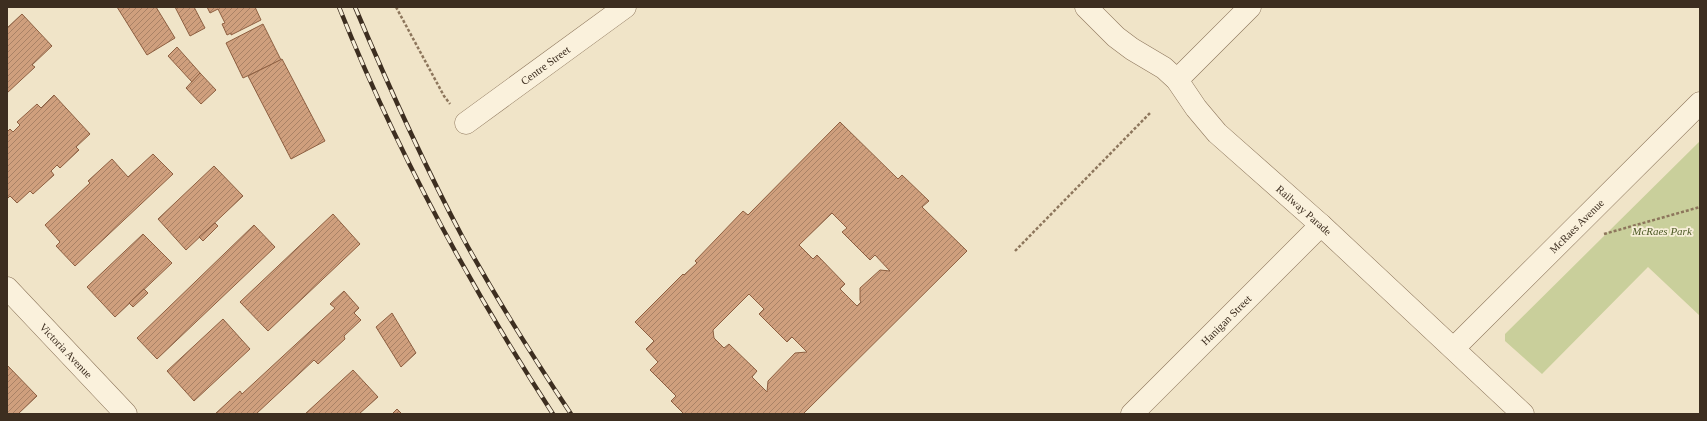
<svg xmlns="http://www.w3.org/2000/svg" width="1707" height="421" viewBox="0 0 1707 421" font-family="'Times New Roman',serif">
<style>
.green{fill:#c9cf9b}
.building{fill:url(#building-hatch);stroke:#8d5f41;fill-rule:evenodd}
.lines{fill:none;stroke-linecap:round;stroke-linejoin:round}
.minor-casing{stroke:#8d765c;stroke-width:23}
.path{stroke:#8d765c;stroke-width:2.5;stroke-dasharray:3 2;stroke-linecap:butt}
.minor{stroke:#faf1dc;stroke-width:22}
.rail-casing{stroke:#3d2e20;stroke-width:4.5}
.rail{stroke:#f7eed8;stroke-width:3;stroke-dasharray:9;stroke-linecap:butt}
.labels{text-anchor:middle;stroke-width:3.5;stroke-linejoin:round;paint-order:stroke}
.street-label{font-size:11px;fill:#3d2e20;stroke:#f7eed8}
.park-label{font-size:11px;font-style:italic;fill:#4d5a26;stroke:#f7eed8}
</style>
<defs>
<pattern id="building-hatch" width="6" height="6" patternUnits="userSpaceOnUse"><rect width="6" height="6" fill="#cf9f7d"/><path d="M-1 1l2-2M0 6l6-6M5 7l2-2" fill="none" stroke="#a98266"/></pattern>
</defs>
<rect width="100%" height="100%" fill="#f0e4c8"/>
<polygon class="green" points="1700,141 1700,316 1648,267 1542,374 1505,341 1505,334"/>
<g class="building">
<polygon points="117,7 156,7 175,38 147,55"/>
<polygon points="175,7 194,7 205,28 190,36"/>
<polygon points="207,7 255,7 261,20 231,35 231,33 227,35 222,24 225,23 218,9 210,13"/>
<polygon points="22,14 52,46 32,65 35,67 7,93 7,28"/>
<polygon points="263,24 281,60 243,78 226,43"/>
<polygon points="177,47 201,74 192,82 168,56"/>
<polygon points="282,59 325,141 291,159 248,76"/>
<polygon points="200,73 216,90 201,104 186,88"/>
<polygon points="54,95 90,134 76,147 79,150 60,168 57,165 51,171 54,175 33,194 30,191 17,203 10,196 7,199 7,132 10,129 13,132 20,125 17,122 37,104 41,108"/>
<path d="M840,122L898,179L902,175L929,201L922,207L967,251L803,414H684L671,401L676,396L650,370L658,362L646,349L654,341L635,322L683,274L684,275L697,263L695,261L743,211L748,215ZM832,213L847,228L842,232L870,260L875,255L890,271L880,270L860,288V300L861,302L857,306L840,289L845,284L817,255L813,259L799,245ZM749,294L764,309L759,314L787,342L792,337L807,352L795,353L768,381L767,392L752,377L757,371L729,344L724,348L714,338L713,330Z"/>
<polygon points="153,154 173,174 75,266 56,246 60,242 45,225 90,183 88,181 112,159 128,177"/>
<polygon points="214,166 243,196 186,250 158,219"/>
<polygon points="333,214 360,244 268,331 240,302"/>
<polygon points="215,223 218,226 203,241 199,237"/>
<polygon points="254,225 275,247 157,359 137,338"/>
<polygon points="143,234 172,263 115,317 87,287"/>
<polygon points="144,289 148,293 133,307 129,303"/>
<polygon points="344,291 359,308 354,313 361,320 344,336 345,339 318,364 314,360 256,414 215,414 240,391 242,394 335,308 330,304"/>
<polygon points="392,313 416,353 401,367 376,327"/>
<polygon points="223,319 250,349 194,401 167,371"/>
<polygon points="7,365 37,396 18,414 7,414"/>
<polygon points="353,370 378,397 359,414 305,414"/>
<polygon points="397,409 402,414 392,414"/>
</g>
<g class="lines">
<g class="minor-casing">
<g id="minor">
<path id="s1" d="M1086,7L1116,37L1132,49L1164,68L1177,80L1196,108L1217,133L1321,225L1523,414"/>
<polyline points="1177,80 1250,7"/>
<path id="s2" d="M466,123L625,7"/>
<path id="s3" d="M7,288L126,414"/>
<path id="s4" d="M1454,348L1700,103"/>
<path id="s5" d="M1132,414L1321,225"/>
</g>
</g>
<g class="path">
<polyline points="396,7 444,96 450,104"/>
<polyline points="1604,234 1700,207"/>
<polyline points="1015,251 1151,112"/>
</g>
<use href="#minor" class="minor"/>
<g class="rail-casing">
<g id="rail">
<path d="M339,7C396,150 469,285 553,414"/>
<path d="M355,7C388,85 423,163 463,238C496,298 533,357 571,414"/>
</g>
</g>
<use href="#rail" class="rail"/>
</g>
<g class="labels">
<g class="street-label">
<text dy="4" stroke="none"><textPath href="#s2" startOffset="98">Centre Street</textPath></text>
<text dy="4" stroke="none"><textPath href="#s1" startOffset="300">Railway Parade</textPath></text>
<text dy="4" stroke="none"><textPath href="#s4" startOffset="173">McRaes Avenue</textPath></text>
<text dy="4" stroke="none"><textPath href="#s5" startOffset="133">Hanigan Street</textPath></text>
<text dy="4" stroke="none"><textPath href="#s3" startOffset="86">Victoria Avenue</textPath></text>
</g>
<g class="park-label">
<text x="1662" y="235">McRaes Park</text>
</g>
</g>
<rect width="1707" height="421" fill="none" stroke="#3d2e20" stroke-width="16"/>
</svg>
